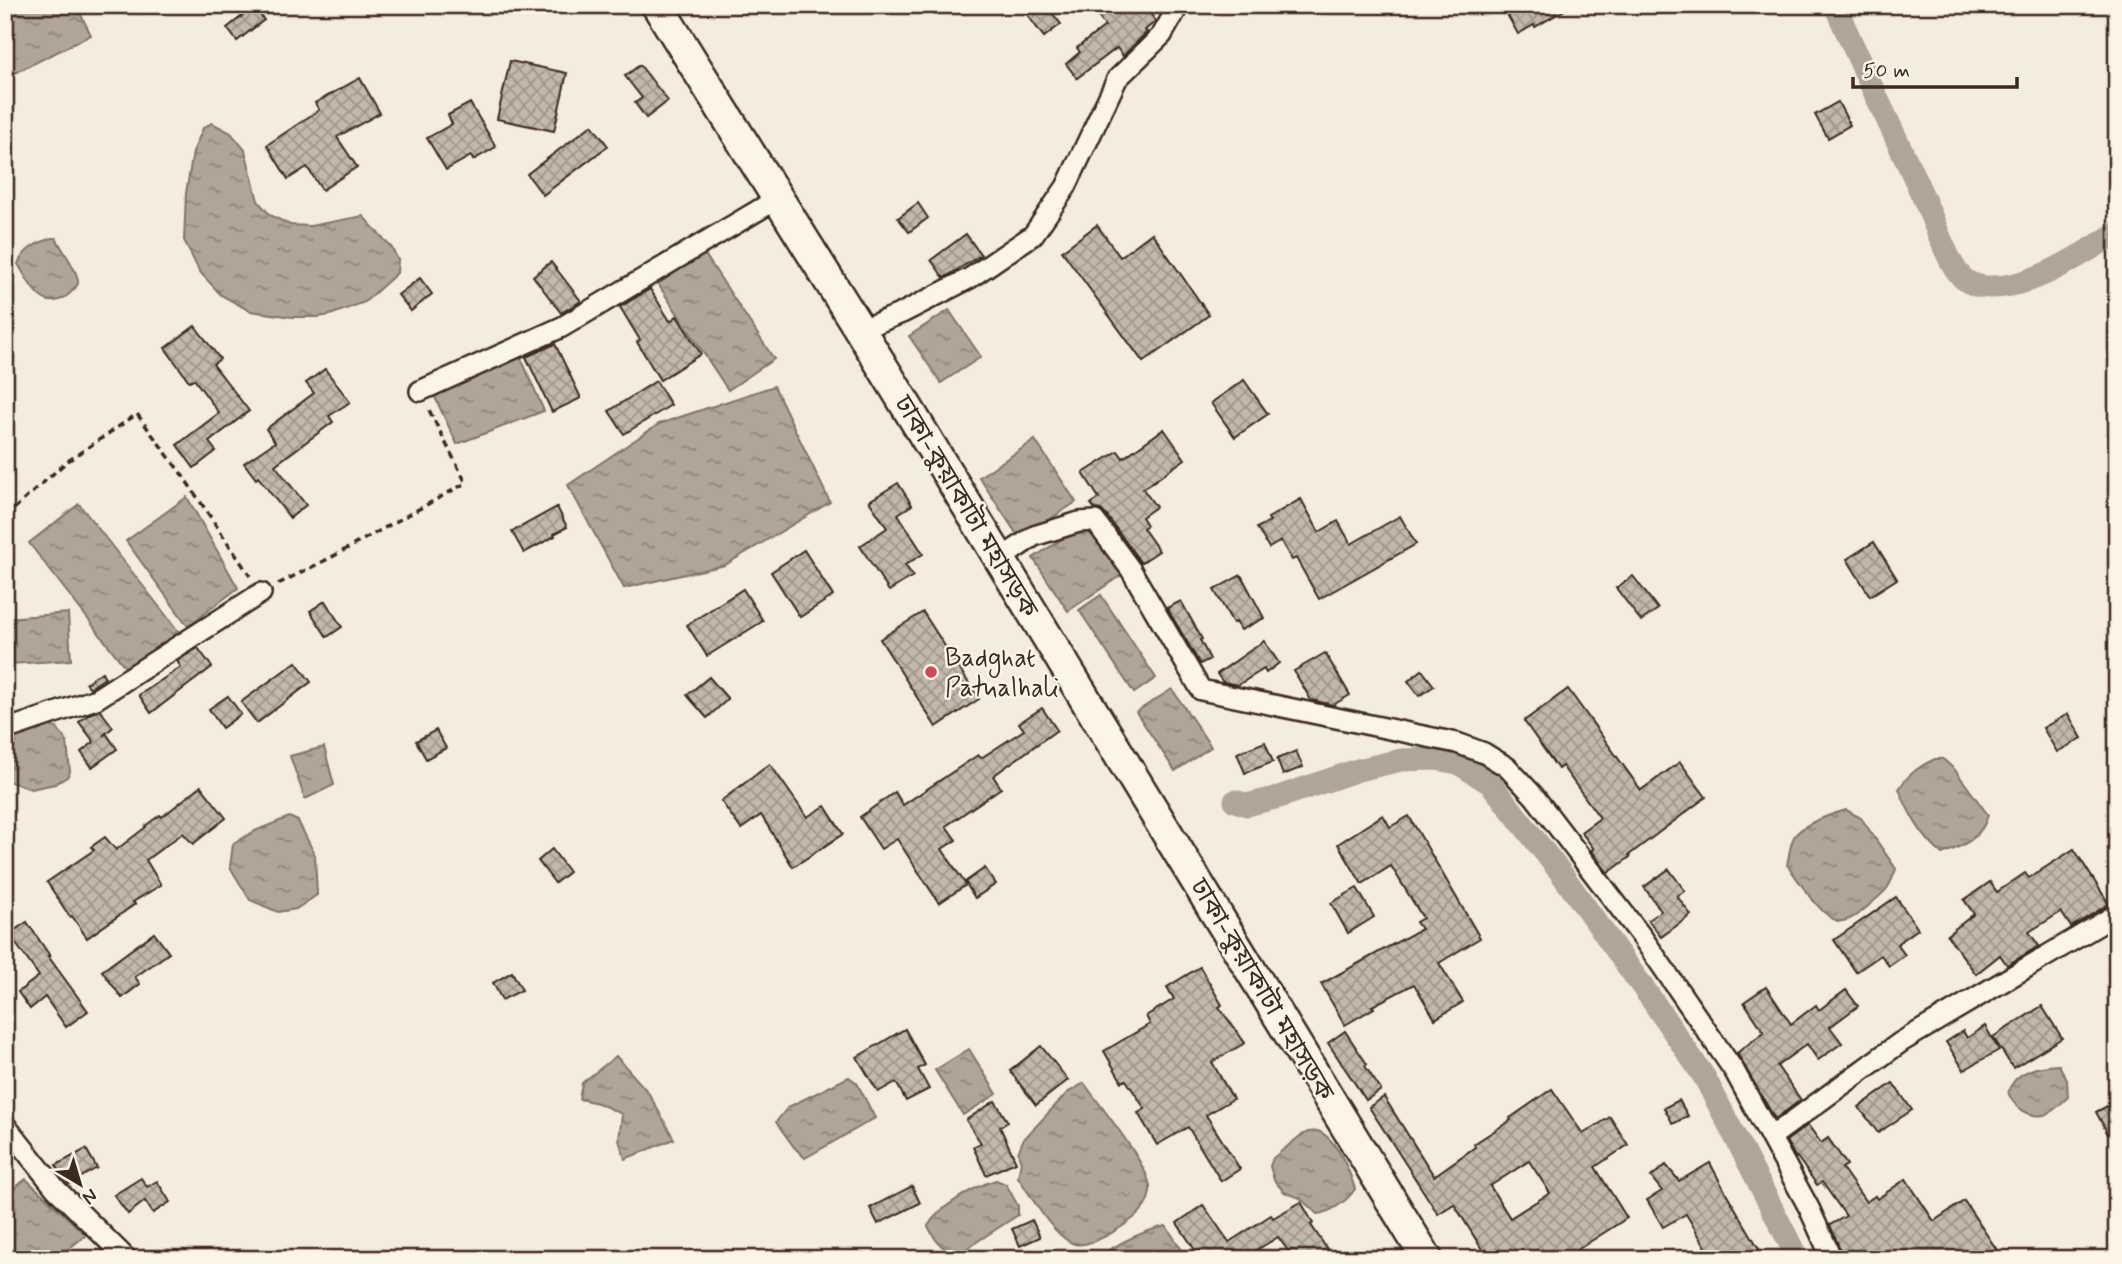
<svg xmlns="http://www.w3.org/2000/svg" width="2122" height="1264" viewBox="0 0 2122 1264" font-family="Mynerve,'Noto Sans Bengali',sans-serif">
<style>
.water{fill:url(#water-ripples);stroke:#817466;stroke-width:2}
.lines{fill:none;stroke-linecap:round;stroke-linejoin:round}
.canal{stroke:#b0a596;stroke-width:23}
.building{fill:url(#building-cross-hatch);stroke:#3b2a1e;stroke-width:2;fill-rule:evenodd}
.minor-casing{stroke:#3b2a1e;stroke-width:24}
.primary-casing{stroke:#3b2a1e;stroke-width:35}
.path{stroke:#3b2a1e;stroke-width:3.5;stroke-dasharray:7 5;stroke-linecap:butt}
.minor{stroke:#fcf5e5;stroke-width:19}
.primary{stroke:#fcf5e5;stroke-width:30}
.poi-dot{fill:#d1495b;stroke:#fcf5e5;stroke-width:2.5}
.labels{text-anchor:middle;stroke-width:5;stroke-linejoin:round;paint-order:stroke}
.street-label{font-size:26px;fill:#3b2a1e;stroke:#fcf5e5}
.poi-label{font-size:26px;fill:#3b2a1e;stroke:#fcf5e5;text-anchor:start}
</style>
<defs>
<pattern id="water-ripples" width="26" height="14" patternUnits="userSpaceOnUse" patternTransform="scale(1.75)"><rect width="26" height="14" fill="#b0a596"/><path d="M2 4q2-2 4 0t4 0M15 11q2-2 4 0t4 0" fill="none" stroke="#90877a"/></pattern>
<pattern id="building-cross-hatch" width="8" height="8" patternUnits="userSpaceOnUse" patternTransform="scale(1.75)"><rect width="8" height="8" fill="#c3b9aa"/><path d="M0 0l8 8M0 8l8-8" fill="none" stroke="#a0978a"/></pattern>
</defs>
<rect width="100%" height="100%" fill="#f4eddd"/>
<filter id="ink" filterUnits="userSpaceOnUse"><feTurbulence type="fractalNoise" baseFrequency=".0143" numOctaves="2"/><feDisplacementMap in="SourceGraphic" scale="14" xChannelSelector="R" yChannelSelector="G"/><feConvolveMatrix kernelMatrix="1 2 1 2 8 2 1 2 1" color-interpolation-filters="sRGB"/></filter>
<g filter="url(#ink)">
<g class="water">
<polygon points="5,5 76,5 91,35 5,78"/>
<polygon points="212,123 231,133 245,150 258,201 270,215 290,225 310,226 363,216 392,248 398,260 397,273 365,302 330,315 318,317 293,317 250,311 221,295 199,271 184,240 186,193 193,152 203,128"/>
<path d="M52,238H56C61,248 79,272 78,283C77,288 71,292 68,295C42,315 30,283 18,264C24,249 37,243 52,238Z"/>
<polygon points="704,253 774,359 728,390 658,284"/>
<polygon points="949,310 981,357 941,383 909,336"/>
<polygon points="521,358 544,411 457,444 432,391"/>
<polygon points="774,386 830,502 725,565 624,588 568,485 659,424"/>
<polygon points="1035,440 1076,502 1020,539 979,477"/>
<polygon points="187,497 238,588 188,626 126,541"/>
<polygon points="79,504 179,632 129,672 29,543"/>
<polygon points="1088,522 1123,574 1068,611 1033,558"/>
<polygon points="1101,595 1156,678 1134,693 1079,610"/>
<polygon points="68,613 71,660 10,664 7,618"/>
<polygon points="1172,689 1211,747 1175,771 1136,712"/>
<polygon points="43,724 57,728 67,742 70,772 67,777 55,784 31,789 8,781 5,779 5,733"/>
<polygon points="324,747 334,785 305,799 290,756"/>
<path d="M1935,759H1943L1955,770L1988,815C1982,838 1963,846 1942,854C1921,836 1909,814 1899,789C1908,774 1920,766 1935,759Z"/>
<path d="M1846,810L1861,818L1896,869C1888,892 1885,891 1867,907C1860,913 1848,923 1838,921C1821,917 1798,879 1787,865C1789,857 1790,844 1794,837C1802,824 1832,814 1846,810Z"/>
<polygon points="289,817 298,821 315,855 317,895 296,909 278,912 250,900 230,867 233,844 255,831"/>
<polygon points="969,1049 997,1094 963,1115 935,1070"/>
<polygon points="616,1056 648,1092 674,1139 625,1159 619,1140 622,1114 598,1103 579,1099 582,1083"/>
<path d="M2059,1065L2067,1080L2068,1097C2061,1103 2053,1113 2044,1115C2028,1118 2013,1106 2008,1092C2016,1070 2038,1066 2059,1065Z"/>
<polygon points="849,1077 857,1083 875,1118 805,1158 794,1147 776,1122 788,1107"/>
<path d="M1084,1083C1101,1107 1145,1160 1150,1186C1151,1192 1148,1201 1145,1206C1136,1221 1088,1251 1072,1243C1051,1233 1031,1196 1018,1177L1021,1162L1018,1153L1023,1140L1067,1093Z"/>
<path d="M1318,1131C1337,1139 1349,1170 1355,1189C1348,1200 1331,1213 1317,1214L1300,1198L1284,1192L1274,1180L1270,1166L1273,1158L1300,1136L1308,1132Z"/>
<polygon points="26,1179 86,1235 56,1259 7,1259 5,1256 5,1195"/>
<path d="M996,1180L1006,1184L1018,1206V1215L958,1254C942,1251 935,1240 928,1226C939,1207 975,1186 996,1180Z"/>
<path d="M1166,1226L1188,1259H1096C1118,1243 1139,1232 1166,1226Z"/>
</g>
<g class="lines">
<g class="canal">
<path d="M1835,5C1863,71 1895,134 1924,199C1933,218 1948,264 1961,276C1965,281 1973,285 1980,286C2025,294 2080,255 2117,233"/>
<polyline points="1235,801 1247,805 1279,797 1358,770 1401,760 1436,759 1458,763 1491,784 1561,873 1652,1000 1705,1078 1798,1259"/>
</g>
</g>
<g class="building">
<polygon points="1037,5 1046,5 1061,24 1044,37 1026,13"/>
<polygon points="1090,5 1132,5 1138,13 1145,7 1156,21 1145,30 1147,32 1123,56 1117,48 1077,78 1066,64 1080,52 1077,48 1105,26"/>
<polygon points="1527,5 1573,5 1535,27 1534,25 1518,34 1508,16"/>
<polygon points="254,7 264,20 237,41 227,28"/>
<polygon points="510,61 567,73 554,131 497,119"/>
<polygon points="640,65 668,101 646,118 635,103 642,98 625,76"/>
<polygon points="360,78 380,113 337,137 357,167 322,190 307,167 288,179 267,145 319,110 315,103"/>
<polygon points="1838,102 1850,125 1828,138 1815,115"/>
<polygon points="470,103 496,147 473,160 471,156 446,170 427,138 452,124 448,115"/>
<polygon points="592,125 608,146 543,195 527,174"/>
<polygon points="918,203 928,218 909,232 898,218"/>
<polygon points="1097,225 1120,257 1152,233 1209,315 1143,362 1062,251"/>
<polygon points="966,234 981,255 944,278 931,260"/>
<polygon points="551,262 581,301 561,313 533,276"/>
<polygon points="420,278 432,294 411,311 398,295"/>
<polygon points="650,289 670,321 677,316 701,354 660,380 637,342 640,340 620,307"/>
<polygon points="195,326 220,359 213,364 249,411 209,442 216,451 194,468 177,445 219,413 194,379 189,381 165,348"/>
<polygon points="555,344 581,398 552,412 526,357"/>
<polygon points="325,369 350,402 329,416 333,422 275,465 306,505 290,518 258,477 256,479 244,463 275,442 266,429 314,393 306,383"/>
<polygon points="1244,380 1268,414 1235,437 1211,403"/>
<polygon points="656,381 671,405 624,434 609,411"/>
<polygon points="1164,429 1185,459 1143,489 1156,507 1142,517 1147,525 1143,528 1159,551 1141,563 1107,516 1101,510 1095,509 1091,504 1099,498 1083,473 1118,451 1123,458"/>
<polygon points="898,483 912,505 898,514 923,554 905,565 913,576 889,591 860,546 887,528 869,501"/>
<polygon points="1301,499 1319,532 1338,521 1351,544 1400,516 1416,544 1319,599 1296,558 1292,560 1281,541 1269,548 1257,528 1270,521 1268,518"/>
<polygon points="557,507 567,527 554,534 555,536 524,553 512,532"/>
<polygon points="1874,542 1897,579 1870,596 1847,559"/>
<polygon points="804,550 833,596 800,617 771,572"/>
<polygon points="1241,575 1264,618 1241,630 1236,622 1233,623 1214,590"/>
<polygon points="1633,576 1658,609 1641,621 1616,588"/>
<polygon points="743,589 763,621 707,656 687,625"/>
<polygon points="325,601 342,627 327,637 310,611"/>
<polygon points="1181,601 1202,639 1200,640 1210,659 1200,664 1167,608"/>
<polygon points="923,612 979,699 936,727 880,639"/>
<polygon points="1264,641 1279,663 1266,673 1264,669 1238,685 1223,682 1217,674"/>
<polygon points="198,648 212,667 151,713 139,695 181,667 177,661"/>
<polygon points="1325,653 1350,695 1333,705 1311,700 1294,671"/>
<polygon points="296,662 311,682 257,723 241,702"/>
<polygon points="1422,670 1434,686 1419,696 1408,681"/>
<polygon points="102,672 105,678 90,688 86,683"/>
<polygon points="709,677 728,699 707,718 687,695"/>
<polygon points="1568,689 1641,790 1680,762 1706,797 1629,855 1630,857 1608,873 1591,850 1594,849 1581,832 1600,818 1562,766 1558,769 1524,721"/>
<polygon points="228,696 241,714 222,728 209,709"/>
<polygon points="1042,708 1057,730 993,776 1001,788 946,826 956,840 942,849 966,885 939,903 897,839 881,849 860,817 895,792 903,805 978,755 981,758 1024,730 1019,723"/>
<polygon points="100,710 113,727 103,736 106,733 117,749 92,767 81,752 94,742 79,722 89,714"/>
<polygon points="2068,714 2082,738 2057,752 2043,728"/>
<polygon points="436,730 446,748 426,759 416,741"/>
<polygon points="1265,742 1273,762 1245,773 1237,753"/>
<polygon points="1296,751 1303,767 1283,775 1277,759"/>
<polygon points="770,764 807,817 825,806 843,834 793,867 761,815 741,829 721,801"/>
<polygon points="201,786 226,818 193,844 183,833 146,860 161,885 133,902 135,904 87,938 72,916 70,917 47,882 94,850 91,847 105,837 116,850 146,827 145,826 160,815 162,817"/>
<polygon points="1383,815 1390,827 1409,816 1480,938 1439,963 1463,1002 1435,1019 1414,984 1372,1006 1374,1008 1345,1025 1321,984 1421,929 1416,922 1423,918 1391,866 1362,884 1338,844"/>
<polygon points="552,849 569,872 555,883 538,861"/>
<polygon points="2074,849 2109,904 2071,927 2061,912 2029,932 2039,946 2007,965 2000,955 1976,974 1947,935 1974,914 1964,900 1990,882 1997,892 2025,873 2029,878"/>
<polygon points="985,868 996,884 975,898 965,882"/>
<polygon points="1669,869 1685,891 1677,896 1691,915 1661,937 1648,920 1661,911 1644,887"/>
<polygon points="1357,888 1374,917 1348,933 1331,903"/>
<polygon points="1896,897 1918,929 1897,944 1905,955 1889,966 1881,955 1856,972 1834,940"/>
<polygon points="27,922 50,956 48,956 88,1011 66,1027 45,997 30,1009 18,992 39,976 9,934"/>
<polygon points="154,933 169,953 135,977 140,984 122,998 102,971"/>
<polygon points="1200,967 1222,1005 1219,1007 1245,1043 1212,1062 1233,1099 1206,1115 1240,1169 1221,1181 1188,1127 1157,1145 1138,1113 1145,1109 1126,1080 1122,1082 1104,1051 1150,1024 1146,1016 1174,999 1167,987"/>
<polygon points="512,972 522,990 502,1000 493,983"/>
<polygon points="1766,987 1791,1024 1816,1005 1819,1010 1846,990 1858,1006 1830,1027 1842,1043 1818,1060 1807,1044 1777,1066 1801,1100 1775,1119 1737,1053 1764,1032 1744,1002"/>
<polygon points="2042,1006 2062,1038 2013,1068 1993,1037"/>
<polygon points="1985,1026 1999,1050 1964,1070 1946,1042 1963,1031 1967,1038"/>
<polygon points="905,1029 925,1065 918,1069 929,1089 906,1101 896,1082 878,1092 857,1057"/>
<polygon points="1345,1031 1367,1064 1365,1066 1381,1090 1366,1100 1328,1043"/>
<polygon points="1041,1046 1068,1080 1036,1105 1010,1071"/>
<polygon points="1893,1083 1912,1110 1878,1133 1859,1107"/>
<path d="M1552,1089L1583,1134L1610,1117L1628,1145L1595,1167L1627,1218L1563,1259H1488L1454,1204L1438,1214L1369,1107L1384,1097L1434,1176L1475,1147L1474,1144L1511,1120L1510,1118ZM1529,1161L1550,1193L1510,1218L1490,1186Z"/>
<polygon points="1679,1100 1688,1116 1673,1124 1664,1108"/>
<polygon points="995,1101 1008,1122 1000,1127 1016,1162 986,1175 973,1147 981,1143 966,1120"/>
<polygon points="2117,1101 2117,1151 2096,1112"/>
<polygon points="1808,1125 1821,1143 1828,1138 1847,1165 1842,1168 1866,1202 1875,1196 1877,1199 1906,1179 1934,1221 1964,1201 2003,1259 1844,1259 1830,1225 1846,1216 1822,1182 1817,1185 1797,1157 1796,1158 1786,1141"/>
<polygon points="86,1149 97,1168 69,1184 56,1165"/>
<polygon points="1710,1163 1725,1191 1765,1259 1713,1259 1686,1214 1663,1227 1647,1200 1662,1191 1651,1177 1666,1165 1679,1181"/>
<polygon points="141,1178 147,1187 157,1181 170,1202 153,1213 145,1201 128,1214 114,1195"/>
<polygon points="912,1186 920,1203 878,1224 870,1208"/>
<polygon points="1301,1202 1313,1223 1311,1225 1329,1252 1318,1259 1294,1259 1278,1237 1242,1259 1201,1259 1177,1223 1203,1205 1229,1242 1271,1215 1273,1218"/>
<polygon points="1032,1220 1040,1237 1020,1246 1012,1229"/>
</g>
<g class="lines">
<g class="minor-casing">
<g id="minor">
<polyline points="860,330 902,313 970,278 1033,235 1066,187 1117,79 1162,35 1179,5"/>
<polyline points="420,391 562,327 777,199"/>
<polyline points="999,560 1034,536 1079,522 1095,521 1131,570 1201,690 1457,743 1484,753 1507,767 1534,796 1642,937 1735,1072 1809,1208 1832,1259"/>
<polyline points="5,730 96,699 261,593"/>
<polyline points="5,1125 56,1189 127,1259"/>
<polyline points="1771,1137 1901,1042 2117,914"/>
</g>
</g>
<g class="primary-casing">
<polyline id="primary" points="657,5 860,330 1427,1259"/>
</g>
<g class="path">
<polyline points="5,517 65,463 137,414 183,476 250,576"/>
<polyline points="278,584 330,558 466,483 428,408"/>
</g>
<use href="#minor" class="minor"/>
<use href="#primary" class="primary"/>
</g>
</g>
<circle class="poi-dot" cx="931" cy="672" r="7"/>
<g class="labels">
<g class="street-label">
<text transform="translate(967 506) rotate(59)" y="9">ঢাকা-কুয়াকাটা মহাসড়ক</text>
<text transform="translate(1263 989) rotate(59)" y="9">ঢাকা-কুয়াকাটা মহাসড়ক</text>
</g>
<g class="poi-label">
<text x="945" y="666">Badghat<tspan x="945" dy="30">Patualhali</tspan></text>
</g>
</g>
<rect width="2122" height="1264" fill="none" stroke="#fcf5e5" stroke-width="28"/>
<rect x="14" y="14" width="2094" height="1236" fill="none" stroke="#3b2a1e" stroke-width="2.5" filter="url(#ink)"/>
<g transform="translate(80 1184) rotate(142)" stroke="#fcf5e5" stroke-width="5" paint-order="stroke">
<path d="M0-5L12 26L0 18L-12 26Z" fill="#3b2a1e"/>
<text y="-10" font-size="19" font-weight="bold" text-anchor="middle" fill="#3b2a1e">N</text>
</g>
<path d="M1853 77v10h164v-10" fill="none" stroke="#3b2a1e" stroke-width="3.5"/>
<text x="1863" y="77" font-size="21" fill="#3b2a1e" stroke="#fcf5e5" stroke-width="5" paint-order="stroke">50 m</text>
</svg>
